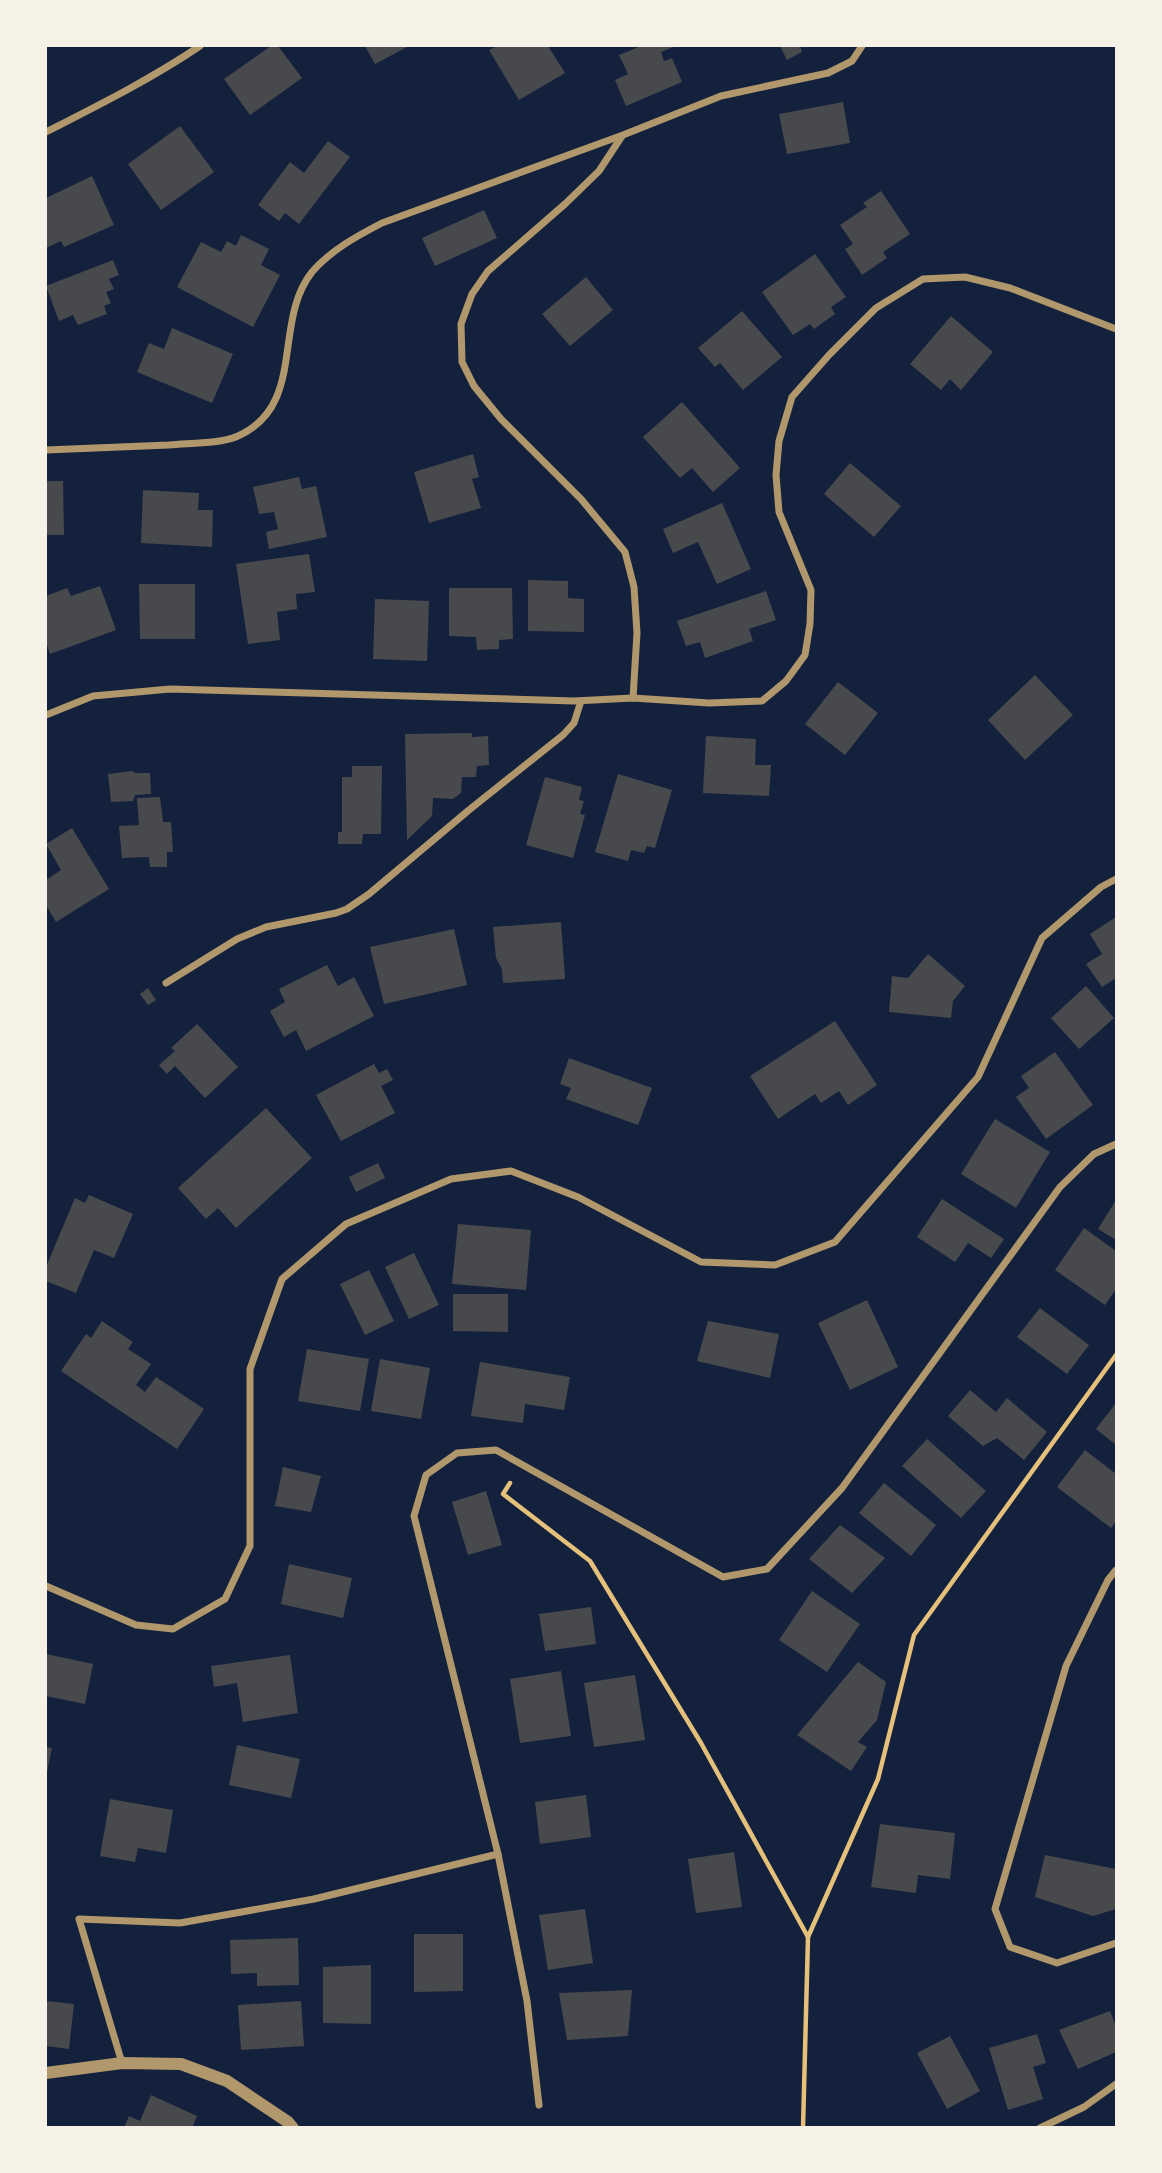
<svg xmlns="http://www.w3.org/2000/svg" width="1162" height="2173" viewBox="0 0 1162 2173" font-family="Arial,sans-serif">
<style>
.building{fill:#48494c}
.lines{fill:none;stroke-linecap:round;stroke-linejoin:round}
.path{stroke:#e5c07b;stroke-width:4.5}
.minor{stroke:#b1986c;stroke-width:7}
.tertiary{stroke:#b1986c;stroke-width:12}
</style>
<rect width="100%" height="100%" fill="#14213d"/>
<g class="building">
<polygon points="271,46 278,46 302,78 250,115 224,79"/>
<polygon points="365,46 409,46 375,64"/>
<polygon points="498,46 548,46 565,73 519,100 489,50"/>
<polygon points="641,46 676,46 661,52 664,61 672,58 682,82 626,106 615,80 628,74 619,55"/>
<polygon points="780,46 800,46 802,52 787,60"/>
<polygon points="843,102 850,143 787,154 779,114"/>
<polygon points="180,126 214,172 161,210 128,164"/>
<polygon points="328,141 350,157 299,224 285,213 279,221 258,205 290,162 304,173"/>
<polygon points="92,176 114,225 64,247 61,241 46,248 46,198"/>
<polygon points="881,191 910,234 883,252 887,258 862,275 845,249 853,244 840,225 867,207 863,203"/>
<polygon points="484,210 497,238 435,266 422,238"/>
<polygon points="241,235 269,249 261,265 280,275 253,327 177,287 201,242 221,252 227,241 236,246"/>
<polygon points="815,254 846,297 831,307 835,314 814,329 810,324 793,335 762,292"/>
<polygon points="113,260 119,275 109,279 114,289 106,292 111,303 104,306 107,314 78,325 73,315 59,321 46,286"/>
<polygon points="586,277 613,310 570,346 542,314"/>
<polygon points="742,311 782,357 743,390 720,363 715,367 698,348"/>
<polygon points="951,316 993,352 961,390 950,379 941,390 910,364"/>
<polygon points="172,328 233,354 212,403 137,372 149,343 164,349"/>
<polygon points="682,402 740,468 713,492 692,468 680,478 643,437"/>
<polygon points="473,454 479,477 472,479 481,508 429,523 414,472"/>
<polygon points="850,463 901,506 874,537 824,494"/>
<polygon points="299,477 302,489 316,486 327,537 269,549 266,532 278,529 274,512 259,514 253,487"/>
<polygon points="46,481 63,481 64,535 46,535"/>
<polygon points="143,490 199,493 198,510 213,510 212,547 141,543"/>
<polygon points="722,503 751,569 717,584 698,542 673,553 663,529"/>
<polygon points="309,554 315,592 296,594 297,609 277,612 280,640 248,644 236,564"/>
<polygon points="528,580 568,581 568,598 584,599 584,632 528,631"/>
<polygon points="139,584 195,584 195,639 140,639"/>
<polygon points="100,586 116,630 50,654 46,642 46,596 67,588 71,596"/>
<polygon points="449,588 512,588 513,639 499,640 499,649 477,650 476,637 449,636"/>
<polygon points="766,591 776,620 749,629 753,641 705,658 700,642 686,646 677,621"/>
<polygon points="375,599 429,601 427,661 373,659"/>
<polygon points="1035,675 1073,715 1025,760 988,720"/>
<polygon points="838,682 878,713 845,755 805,724"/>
<polygon points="472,733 472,737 488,736 489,765 477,766 476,777 462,777 461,793 453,799 433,798 432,816 407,840 405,734"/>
<polygon points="706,736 756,739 755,765 771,765 769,796 703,793"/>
<polygon points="352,766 382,766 381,834 363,834 362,844 338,844 338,832 342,832 342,777 352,777"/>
<polygon points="132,771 135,773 150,773 151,794 135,795 133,801 111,802 108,774"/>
<polygon points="618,774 672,790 655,848 647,846 644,853 631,850 628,861 595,852"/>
<polygon points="545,777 582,787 579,800 584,801 580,814 585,815 573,858 526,845"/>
<polygon points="160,797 163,822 171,822 173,852 167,852 167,867 150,867 149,857 122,858 119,826 139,825 137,798"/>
<polygon points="72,828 109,889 56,922 46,905 46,880 61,870 46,844"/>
<polygon points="1116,917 1116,978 1102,987 1086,964 1102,954 1090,934"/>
<polygon points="561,922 565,979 503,983 502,969 496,958 493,927"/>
<polygon points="454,929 467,985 384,1004 370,947"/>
<polygon points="928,954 965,986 953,1001 951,1018 889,1012 892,976 908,978"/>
<polygon points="327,965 338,986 354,977 374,1016 306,1051 296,1030 284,1037 270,1011 285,1002 279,989"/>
<polygon points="1086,986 1114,1018 1079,1049 1051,1018"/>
<polygon points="148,988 156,1000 148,1005 140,994"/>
<polygon points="835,1021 877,1085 848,1105 839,1091 821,1103 815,1094 778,1119 750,1076"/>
<polygon points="197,1024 238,1067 205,1098 175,1066 167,1074 159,1065 175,1051 171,1048"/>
<polygon points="1055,1052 1093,1105 1046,1139 1016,1097 1029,1088 1021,1076"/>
<polygon points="569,1058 652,1088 638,1125 566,1099 571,1088 560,1084"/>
<polygon points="374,1064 379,1073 387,1069 393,1080 381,1086 395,1113 341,1141 316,1095"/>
<polygon points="266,1108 312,1158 236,1228 218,1208 206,1219 178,1188"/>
<polygon points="995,1119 1050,1152 1016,1208 961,1174"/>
<polygon points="378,1163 385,1178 356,1192 349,1177"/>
<polygon points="89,1195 133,1214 114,1258 94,1250 76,1293 46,1281 46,1267 75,1198 85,1203"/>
<polygon points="942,1199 1004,1239 991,1258 968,1243 955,1262 917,1237"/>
<polygon points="1116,1200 1116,1240 1098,1229"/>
<polygon points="458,1224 531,1230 526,1290 452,1284"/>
<polygon points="1084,1228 1116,1251 1116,1289 1105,1305 1055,1270"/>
<polygon points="414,1253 439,1305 409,1319 385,1267"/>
<polygon points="369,1270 394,1321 365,1335 340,1284"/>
<polygon points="453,1294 508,1294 508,1332 453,1331"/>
<polygon points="867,1300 898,1367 850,1390 818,1323"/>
<polygon points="1040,1308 1089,1345 1067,1374 1017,1337"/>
<polygon points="102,1321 133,1342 128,1349 151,1364 136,1385 145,1392 156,1377 204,1409 177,1449 61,1371 86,1334 91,1338"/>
<polygon points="708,1321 779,1334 770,1378 697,1361"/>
<polygon points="307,1349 369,1359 360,1411 298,1401"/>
<polygon points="380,1359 430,1368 421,1419 371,1411"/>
<polygon points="480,1362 570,1377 564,1410 525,1404 523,1423 471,1416"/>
<polygon points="970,1390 996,1412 1007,1398 1047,1432 1024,1460 997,1438 983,1446 948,1416"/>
<polygon points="1116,1403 1116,1445 1096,1429"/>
<polygon points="927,1439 986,1491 961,1518 902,1466"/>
<polygon points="1085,1450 1116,1474 1116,1521 1111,1528 1057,1487"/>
<polygon points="283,1467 321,1476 311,1512 275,1506"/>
<polygon points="884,1483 936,1525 911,1556 859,1513"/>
<polygon points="486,1491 502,1545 468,1555 452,1502"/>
<polygon points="840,1525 885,1558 852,1593 809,1559"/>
<polygon points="289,1564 352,1578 343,1618 281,1604"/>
<polygon points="812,1591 860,1624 827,1672 779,1640"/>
<polygon points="591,1607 596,1644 545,1651 539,1614"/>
<polygon points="46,1654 93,1664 85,1704 46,1696"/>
<polygon points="290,1655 298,1713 243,1722 237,1683 214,1687 211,1666"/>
<polygon points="858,1662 886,1682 877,1720 858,1742 867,1747 851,1771 797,1735"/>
<polygon points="561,1671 571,1736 520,1743 510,1679"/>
<polygon points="635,1675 645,1740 594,1747 584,1683"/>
<polygon points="237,1745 300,1759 291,1798 229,1785"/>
<polygon points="46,1747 52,1748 47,1772 46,1772"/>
<polygon points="586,1795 591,1837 540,1844 535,1802"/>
<polygon points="110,1799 173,1810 166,1853 138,1848 135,1862 100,1856"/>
<polygon points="880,1824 955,1833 950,1879 918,1875 916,1893 871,1887"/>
<polygon points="734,1852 742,1907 696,1913 688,1859"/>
<polygon points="1045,1855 1116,1869 1116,1909 1093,1916 1035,1897"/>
<polygon points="585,1909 593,1963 548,1970 539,1915"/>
<polygon points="414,1934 463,1934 463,1991 414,1992"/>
<polygon points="298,1938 299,1985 257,1986 257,1973 231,1974 230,1940"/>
<polygon points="371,1965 371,2024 323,2023 323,1967"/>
<polygon points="632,1990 628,2036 567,2040 559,1993"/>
<polygon points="46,2001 74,2004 69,2049 46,2046"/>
<polygon points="301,2001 304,2046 241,2050 238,2005"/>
<polygon points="1110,2011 1116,2027 1116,2052 1078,2069 1059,2030"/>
<polygon points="1037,2034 1046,2063 1033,2067 1043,2099 1008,2110 989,2048"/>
<polygon points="950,2036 980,2091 947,2109 917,2053"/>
<polygon points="151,2095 197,2116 192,2128 124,2128 129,2116 140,2121"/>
</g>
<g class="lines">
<g class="path">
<polyline points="510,1483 503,1494 590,1561 701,1743 808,1937 803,2128"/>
<polyline points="808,1937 878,1779 914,1635 1116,1355"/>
</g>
<g class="minor">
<path d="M46,132C99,105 151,79 200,46"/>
<polyline points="622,136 599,171 565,204 488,271 472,294 461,324 462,362 474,386 501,419 581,499 625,552 634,587 637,633 633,698"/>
<path d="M46,450C87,448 128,447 169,445C189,443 220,444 238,436C307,405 272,322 312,272C331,250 357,236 382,223L623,135L721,96L828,73L852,61L862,46"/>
<polyline points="46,715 93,696 170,689 574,701 633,698 709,703 762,701 786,681 805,655 810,624 811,590 779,512 776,475 779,441 792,397 829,355 876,308 923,279 965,277 1010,288 1116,329"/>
<polyline points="166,983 237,939 266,927 336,913 347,909 369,894 469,810 563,735 574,723 581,701"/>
<polyline points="1116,1570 1108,1580 1066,1666 995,1909 1010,1947 1057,1963 1116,1943"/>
<polyline points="46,1586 136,1625 173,1629 225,1599 250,1546 250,1369 282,1279 346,1224 451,1179 511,1171 578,1197 701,1262 775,1265 835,1242 978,1077 1042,938 1101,887 1116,879"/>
<polyline points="122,2063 79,1919 180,1923 314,1899 498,1854"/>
<polyline points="539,2105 527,2001 498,1854 414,1516 426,1475 457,1453 496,1450 723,1577 767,1569 842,1488 1060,1187 1094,1154 1116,1144"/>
<polyline points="1040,2128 1084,2107 1116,2084"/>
</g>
<polyline class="tertiary" points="46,2073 122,2063 181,2064 227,2081 288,2122 293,2128"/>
</g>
<rect width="1162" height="2173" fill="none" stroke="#f6f1e7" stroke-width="94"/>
</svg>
